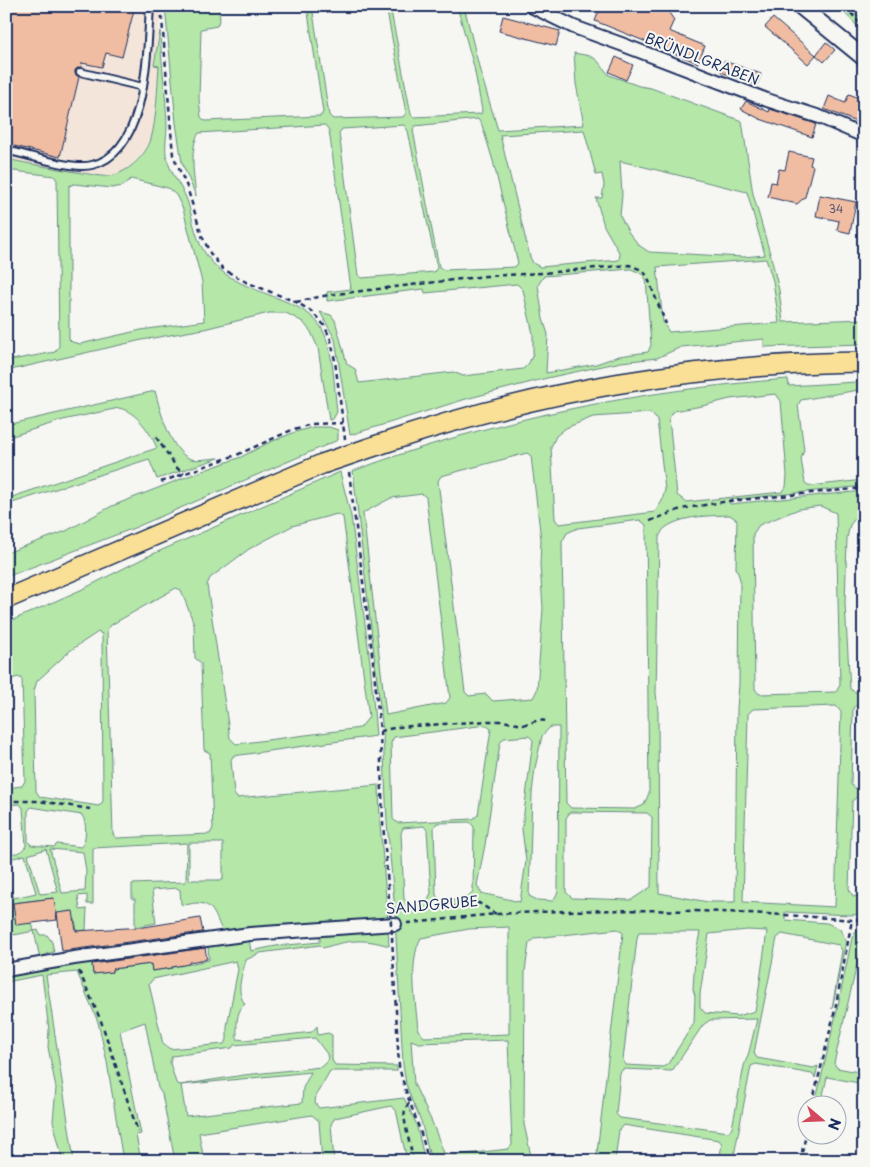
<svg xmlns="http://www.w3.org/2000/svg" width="870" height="1167" viewBox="0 0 870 1167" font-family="'Playpen Sans',sans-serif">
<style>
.built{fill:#f4e5da}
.green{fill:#b4e7a8;stroke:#688b83;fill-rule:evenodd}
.building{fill:#f1bda2;stroke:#1b2f5e}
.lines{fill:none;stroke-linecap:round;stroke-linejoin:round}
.service-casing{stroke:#1b2f5e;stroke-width:10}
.minor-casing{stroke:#1b2f5e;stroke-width:16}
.tertiary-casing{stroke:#1b2f5e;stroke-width:19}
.primary-casing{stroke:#1b2f5e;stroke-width:22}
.path{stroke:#1b2f5e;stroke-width:2.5;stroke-dasharray:5 4;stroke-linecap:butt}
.service{stroke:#f6f6f2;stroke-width:6}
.minor{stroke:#f6f6f2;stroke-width:12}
.tertiary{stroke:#f6f6f2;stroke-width:15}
.primary{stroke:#fadf96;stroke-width:19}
.primary-bridge-casing{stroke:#1b2f5e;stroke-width:22;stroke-linecap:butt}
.path-bridge{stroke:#1b2f5e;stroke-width:2.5;stroke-dasharray:5 4;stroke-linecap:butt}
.primary-bridge{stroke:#fadf96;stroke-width:19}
.labels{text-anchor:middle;stroke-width:4;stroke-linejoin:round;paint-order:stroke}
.number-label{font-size:11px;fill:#50526f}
.street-label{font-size:14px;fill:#1b2f5e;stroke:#f6f6f2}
</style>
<rect width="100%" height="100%" fill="#f6f6f2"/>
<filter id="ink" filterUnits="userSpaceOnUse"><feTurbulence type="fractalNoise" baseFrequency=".02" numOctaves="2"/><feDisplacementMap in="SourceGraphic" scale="10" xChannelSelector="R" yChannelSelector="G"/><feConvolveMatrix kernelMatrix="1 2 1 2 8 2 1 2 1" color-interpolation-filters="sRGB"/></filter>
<g filter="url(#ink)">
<polygon class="built" points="6,6 162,6 154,64 159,66 153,129 150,141 143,153 134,163 122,172 109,176 74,172 6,159"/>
<g class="green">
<path d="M165,6H218L220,18L217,26L201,29L199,99L201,117L205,121L321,116L323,112L307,6H312L329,115L333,119L403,117L406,113L386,6H390L411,114L413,117L481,114L482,110L474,67L457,6H464L480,71L498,130L584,125L576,84L574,53L590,56L597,60L609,75L639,86L651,88L742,121L753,194L771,257L779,290L783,322L864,319V344L764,347V339L681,347L657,358L621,362L547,378L466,399L350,435L335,339L320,312L331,315L335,320L347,364L355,369L359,383L453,372L463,376L523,369L529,363L533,354V334L523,290L517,284L425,293L424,289L327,301V292L351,289L329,130L325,125L199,133C189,147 194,178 196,196L182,163L176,123ZM478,119L482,125L493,161L518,263L515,267L444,270L439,267L413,130L415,126ZM404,125L408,131L437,268L434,272L362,278L358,275L339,133L342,129ZM584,130L596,175L602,174L604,185L602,198H596L604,226L620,254L619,260L540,267L533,263L530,257L500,135ZM620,161L747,192L765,255L743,257L649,252L640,246L629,233L620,216L622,195ZM766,259L773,281L779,323L669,332L663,322L657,267ZM631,269L640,273L646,279L651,345L648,352L619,356L596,364L546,373L548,334L543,319L538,285L544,276Z"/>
<polygon points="838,6 850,6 856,15 864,17 864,35 861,30"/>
<path d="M160,31C161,62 166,94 167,125C167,136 164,148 167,159C171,175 183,187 188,203C193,220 196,241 207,256C235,296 299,293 321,327C334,348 334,388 337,412L333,419L329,420L318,348L311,332L303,322L286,313H269L204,329L142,340L6,371V361L55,352L59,346L57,180L54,176L6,170V159C31,164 57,169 82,173C91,174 101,177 109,176C126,174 146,156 151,139C157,116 157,90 159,66L154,65ZM131,179L168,188L176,195L183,209L202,282L204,321L141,330L80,344L72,342L69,339V186L74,184L112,188L123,186Z"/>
<path d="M864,378V389L801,400L798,405L804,450L801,459L805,483L810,486L864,480V486L729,500L730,504L864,491V507L850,525L847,538L845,604L850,689L855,692H864V703L858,704L853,708L851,785L857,789L864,788V795L858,796L852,801L849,889L853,896L864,897V914L851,915L785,912V920L827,923L840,929L846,941L832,1009L842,951L839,945L782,934L777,938L754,1053L757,1058L813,1068L818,1066L815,1078L812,1074L756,1064L751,1066L733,1161H719L722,1144L719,1140L623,1125L619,1130L615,1161H596L623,933L618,929L535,938L529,943L525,971L524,1124L532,1161H431L421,1121L412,1101L406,1084L403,1065L394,900L387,822L383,732L353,471C493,419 639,390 788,379L789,386L856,382ZM776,394L781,401L787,475L786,487L782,492L686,502L677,495L669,418L674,411L702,406L730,399ZM651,413L657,420L665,490L662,501L655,512L559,524L555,519L551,447L556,436L566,428L593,417ZM527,453L531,456L541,539L540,565L543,608L537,690L533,698L493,701L486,694L469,696L465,692L438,481L441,476ZM422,494L426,497L450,698L446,703L386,715L363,513L391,498ZM820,506L836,513L840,685L836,692L759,694L755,689L753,534L759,525L799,509ZM730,515L737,520L736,568L740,579L739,685L737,708L735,902H708L659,893L658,712L656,693L659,537C661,534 662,530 665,528C683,515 710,516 730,515ZM640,520L646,525L649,793L644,805L635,809L571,808L566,803L562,542L567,533L578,528ZM836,706L841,712L835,907L743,902L748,714L753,709ZM486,725L491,729L478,815L473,819L397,823L393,819L391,743L394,737ZM550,727H559L558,892L553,901L537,900L529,896L532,793L535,768L542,736ZM529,736L533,740L522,829L526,861L520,902L481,893L477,885L485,845L500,743L504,738ZM570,812L647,813L652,817L651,887L631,900L572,898L566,892V818ZM470,822L474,827L473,891L469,896L448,902L440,900L436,895L434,827L437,823ZM424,826L427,830L431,893L427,901L419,906L410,905L404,899L401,833L403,828ZM509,927V1034L424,1037L418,1030C416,1004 408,961 421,938L469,929ZM747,930L767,931L758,995L755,1011L738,1016L705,1013L700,1007V994L709,934ZM639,932H700L695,957L693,989L695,996L694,1023L668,1064L663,1067L626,1065L623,1060L637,938ZM757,1019L749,1052L744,1066L732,1128L729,1132L620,1118L616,1114L620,1073L623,1069L672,1071L703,1025L710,1020ZM411,1040L419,1043L508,1040L512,1145L508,1149L449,1156L444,1153L432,1122L414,1084Z"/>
<path d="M155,391C160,410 171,453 191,459C199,461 211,458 219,458L157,479L149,459L6,505V499L157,448C150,432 137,412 119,408L63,420L6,438V425Z"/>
<polygon points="313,427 329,427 338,430 338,440 134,528 6,577 6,553 66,531 112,506 186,477 241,457 268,443 295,432"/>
<path d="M340,472L351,516L370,662L376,736L233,756L231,760L234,794L237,798L379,785L380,823L388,922L223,932C216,920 215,903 197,903C191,903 187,906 181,904L180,890L177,888L152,890L156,923L135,927V899H132V884L186,882L187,843L93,848V904H87V895L78,896L80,910L87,909L86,930L77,931L75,919H72L71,911L60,913L61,921H58L53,898L13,903L16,924L32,923L34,931L38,930L40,935H47L52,942L54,952L46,954L43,959H40L34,931L14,935C2,924 8,907 7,893C7,886 6,880 6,873L14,898L36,893L25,855L6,860V853C15,854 20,854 26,846L23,808L20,804L6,805V788L22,786L25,781L22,679L18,677L6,681V623L85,588L146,557ZM337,514L343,517L369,717L360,728L236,744L230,738L207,585L210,578L249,549L292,526ZM176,588L181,590L194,624L195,658L201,663L204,750L210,753L213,828L210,834L116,838L113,834L107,630L111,625ZM98,632L102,634L103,801L99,806L40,797L36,791L34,691L37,681L71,650ZM31,807L82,815C87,823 87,840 81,847L57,844L54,847L31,845L28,841V811ZM189,843H223V880H189ZM46,849L58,892L40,894L28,855ZM50,849L83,852L86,871L85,891L62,893Z"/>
<polygon points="864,925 864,945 861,947 834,1063 837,1068 864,1073 864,1084 827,1077 821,1104 815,1104 837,1010 852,938 856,931"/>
<path d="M388,928L389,946C363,938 349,940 323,948L320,945L260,953L246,960C242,975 235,991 245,1004C235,1012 237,1027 237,1039L245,1040L312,1032L317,1026L318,1035L328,1033L332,1035V1060L335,1065L397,1066V1071H330L316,1095L315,1103L319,1108L404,1098L416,1123L425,1161H407L396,1110L391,1106L335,1118L331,1124L334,1161H322L319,1121L312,1115L199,1133L204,1161H175L162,1094L158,1088L145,1022L120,1031L141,1134L136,1135L141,1161H123L107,1062L98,1022L77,972L46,975L74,1161H63L53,1121L56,1088L48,1047L49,1030L42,975L6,982V974L92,961L93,974L112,972V969L151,964L152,971L172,968V967L209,960L208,947L249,939L251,951L276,946L320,942V934ZM236,961L238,969L227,1026V1040L224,1044L170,1049L163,1044L149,984L153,979ZM315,1038L327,1054L328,1060L321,1067L244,1075L180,1085L176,1083L170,1063L172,1056L232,1048L234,1045ZM311,1072L303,1088L302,1103L186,1116L181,1085Z"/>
</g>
<g class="building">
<polygon points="6,6 135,6 122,57 106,53 102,67 82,63 81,67 75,70 75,74 79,77 60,157 6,144"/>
<polygon points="601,6 664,6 674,20 669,31 705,46 698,63 595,21"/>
<polygon points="503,16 560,31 556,46 499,31"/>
<polygon points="773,18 816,55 808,64 765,27"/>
<polygon points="826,42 835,50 824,62 816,55"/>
<polygon points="616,57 633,65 626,80 609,72"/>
<polygon points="724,61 761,74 757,85 721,72"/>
<polygon points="849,94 864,100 864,125 824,109 829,96 845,103"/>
<polygon points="746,101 769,112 770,109 816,124 812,137 760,119 741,109"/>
<polygon points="789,152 812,157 810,165 813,166 805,197 797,204 768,197 771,182 776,183 779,169 785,170"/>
<polygon points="820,195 856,202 850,233 837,230 839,221 816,216"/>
<polygon points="54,898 57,920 16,925 13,903"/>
<polygon points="73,911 76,931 144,927 200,918 203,932 62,951 57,913"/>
<polygon points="205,948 207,959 189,962 189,964 172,967 172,968 152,971 151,964 112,969 112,972 93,974 92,964"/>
</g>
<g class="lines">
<g class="service-casing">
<g id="service">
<polyline points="80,72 143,87"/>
<path d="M6,150C28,155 72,170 92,165C148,152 147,50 150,6"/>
</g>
</g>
<g class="minor-casing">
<g id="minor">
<polyline points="531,6 574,27 621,44 767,100 820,117 864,136"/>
<polyline points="6,970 74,958 250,934 395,924"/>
</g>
</g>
<g class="tertiary-casing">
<polyline id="tertiary" points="800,6 864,58"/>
</g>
<g class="primary-casing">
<g id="primary">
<path d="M378,445C539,390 694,364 864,362"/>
<polyline points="6,599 322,464"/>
</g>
</g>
<g class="path">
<polyline points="845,6 864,28"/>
<polyline points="161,7 173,155 187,187 202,236 210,253 223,269 246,282 296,302 311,311 324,325 331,340 335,361 345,439"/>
<polyline points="296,302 328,295 486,276 543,273 629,265 642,270 647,276 666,324"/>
<polyline points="156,437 177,468 184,474"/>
<polyline points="349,472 373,661 380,731 383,823 390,911"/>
<polyline points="161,482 239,454 294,429 312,424 343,423"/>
<polyline points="650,521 681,509 729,501 864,488"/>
<polyline points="380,731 398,727 488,721 503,721 523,725 539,720 547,721"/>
<polyline points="6,799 11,801 39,801 90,809"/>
<polyline points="390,902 399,909 413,912 479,903 496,914"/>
<path d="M407,923C437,921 468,916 498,914C616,907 734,910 852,920L864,919"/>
<path d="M392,937L399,1066C406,1099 422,1128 428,1161"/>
<polyline points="79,971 101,1021 138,1132"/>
<path d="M409,1103C408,1105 405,1109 405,1110C402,1120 412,1149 413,1161"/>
<polyline points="812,1104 835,1010 852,920"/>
<polyline points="800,1161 808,1126"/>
</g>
<use href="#service" class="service"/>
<use href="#minor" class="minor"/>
<use href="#tertiary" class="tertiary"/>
<use href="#primary" class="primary"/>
<g class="primary-bridge-casing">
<polyline id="primary-bridge" points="322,464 378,445"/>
</g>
<polyline class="path-bridge" points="390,911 392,936"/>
<use href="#primary-bridge" class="primary-bridge"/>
</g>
</g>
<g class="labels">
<g class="number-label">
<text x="836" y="213">34</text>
</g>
<g class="street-label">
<text transform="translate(702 59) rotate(21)" y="5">BRÜNDLGRABEN</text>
<text transform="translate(432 905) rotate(-5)" y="5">SANDGRUBE</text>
</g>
</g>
<rect width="870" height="1167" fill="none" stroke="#f6f6f2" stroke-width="25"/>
<rect x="12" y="12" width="845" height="1142" fill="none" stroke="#1b2f5e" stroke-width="2" filter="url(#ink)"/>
<g transform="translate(822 1120) rotate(109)"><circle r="24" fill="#f6f6f2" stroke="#9ea6b7"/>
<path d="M0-4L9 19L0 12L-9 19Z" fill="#d1495b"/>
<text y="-8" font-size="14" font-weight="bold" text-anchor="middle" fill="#1b2f5e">N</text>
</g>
</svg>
